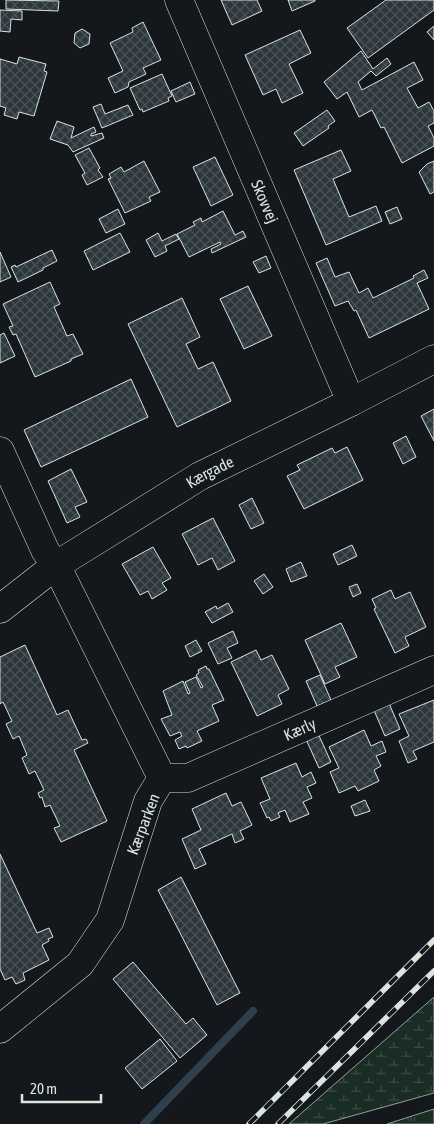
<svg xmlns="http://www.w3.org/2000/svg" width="434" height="1124" viewBox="0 0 434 1124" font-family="'Asap Condensed',sans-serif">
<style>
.grass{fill:url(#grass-tufts);stroke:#939e99}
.wetland{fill:url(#wetland-marsh);stroke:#939e99}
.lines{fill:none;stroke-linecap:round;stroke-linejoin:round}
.stream{stroke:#2f3f4d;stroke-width:8}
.building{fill:url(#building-cross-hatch);stroke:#d8e6dc}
.minor-casing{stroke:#d8e6dc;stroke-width:29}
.minor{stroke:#14181c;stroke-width:28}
.rail-casing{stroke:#d8e6dc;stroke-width:5.5}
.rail{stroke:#14181c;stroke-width:4;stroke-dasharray:11;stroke-linecap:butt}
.labels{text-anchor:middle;stroke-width:4;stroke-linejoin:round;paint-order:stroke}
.street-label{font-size:16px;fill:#d8e6dc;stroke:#14181c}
</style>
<defs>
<pattern id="grass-tufts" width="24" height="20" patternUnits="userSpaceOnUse" patternTransform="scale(1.25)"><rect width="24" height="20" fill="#1a2d24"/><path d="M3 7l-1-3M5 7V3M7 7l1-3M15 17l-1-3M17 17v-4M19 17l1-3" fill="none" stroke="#3b4b43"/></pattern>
<pattern id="wetland-marsh" width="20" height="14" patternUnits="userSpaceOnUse" patternTransform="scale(1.25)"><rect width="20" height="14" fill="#1a2d24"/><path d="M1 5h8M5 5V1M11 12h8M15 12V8" fill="none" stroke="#3b4b43"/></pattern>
<pattern id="building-cross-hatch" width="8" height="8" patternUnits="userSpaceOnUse" patternTransform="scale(1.25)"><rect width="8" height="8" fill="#2c363c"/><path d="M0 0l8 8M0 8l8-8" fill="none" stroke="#4a5358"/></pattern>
</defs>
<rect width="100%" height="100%" fill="#14181c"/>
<polygon class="grass" points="434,1109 434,1124 387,1124"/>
<polygon class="wetland" points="434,997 434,1093 323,1124 289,1124"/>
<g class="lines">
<polyline class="stream" points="144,1124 253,1011"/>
</g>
<g class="building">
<polygon points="6,0 59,1 58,11 6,9"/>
<polygon points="221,0 257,0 262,11 232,25"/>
<polygon points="288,0 315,0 315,1 292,11"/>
<polygon points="386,0 434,0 434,10 368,58 347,28"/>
<polygon points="0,10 22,11 22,20 11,19 10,32 0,31"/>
<polygon points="143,22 161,60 143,68 146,74 129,82 128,87 115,93 108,78 123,71 110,43 133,32 132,28"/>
<polygon points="434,26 434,40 427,32"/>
<polygon points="82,29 90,34 89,44 80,48 74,43 75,33"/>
<polygon points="300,30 311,53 289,64 303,93 282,103 276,89 263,95 245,55"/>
<polygon points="361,51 373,69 387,58 391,64 376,76 371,71 358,82 362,90 414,62 423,80 407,88 418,108 429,102 434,111 434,123 428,126 434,138 434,146 402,163 384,127 381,128 372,110 359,117 347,92 337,99 324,82"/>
<polygon points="19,57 46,64 44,71 47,72 34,116 19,112 17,119 4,115 6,108 0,106 0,59 17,64"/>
<polygon points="162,74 172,96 168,98 169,101 143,112 142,109 140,110 130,88"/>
<polygon points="190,82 195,94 176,102 171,91"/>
<polygon points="101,104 105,114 128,105 133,115 102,128 93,107"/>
<polygon points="327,110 335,121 328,126 329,128 303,146 294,133"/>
<polygon points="57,121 74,127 71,138 94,127 96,132 91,134 91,136 102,133 104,138 73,152 68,145 50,139"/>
<polygon points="89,148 100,168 98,170 103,177 87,185 82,175 85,173 75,155"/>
<polygon points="341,150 351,171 333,179 349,217 376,206 382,221 326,245 294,170"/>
<polygon points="215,157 233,195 211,206 193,167"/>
<polygon points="144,161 160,192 149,197 151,201 125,213 108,179 111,178 109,174 121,167 124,172"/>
<polygon points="434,161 434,192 430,194 419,172 427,164"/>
<polygon points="397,207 402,219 390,224 385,212"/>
<polygon points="118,209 125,224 106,233 99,219"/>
<polygon points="223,211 235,235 243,231 246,237 212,253 211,249 221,244 220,242 189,257 177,234 195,225 193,222 201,218 202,222"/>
<polygon points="120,233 130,252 93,270 84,251"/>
<polygon points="158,233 162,241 176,234 179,239 165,246 167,251 155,257 146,240"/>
<polygon points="52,250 57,261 43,268 43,270 18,282 11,267 15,265 16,267"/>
<polygon points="0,252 11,277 0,282"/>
<polygon points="266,256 271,268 259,273 253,262"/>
<polygon points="327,258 335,277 349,272 359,293 368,288 373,298 414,278 413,276 424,270 428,278 417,283 429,309 369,338 356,310 354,311 348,301 335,306 316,263"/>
<polygon points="50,282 60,304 54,307 67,336 73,334 83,354 71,359 71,361 35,377 16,334 13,335 9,327 13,326 3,304"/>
<polygon points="248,286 272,336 244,349 220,299"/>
<polygon points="182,298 200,337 186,344 198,369 213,362 231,401 177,427 128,324"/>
<polygon points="4,333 15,356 0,363 0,335"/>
<polygon points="131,379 148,417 41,467 24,430"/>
<polygon points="434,409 434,441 421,416"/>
<polygon points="406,436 416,457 403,464 393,443"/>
<polygon points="347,447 363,480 304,509 287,476 300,470 297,465 332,448 335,453"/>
<polygon points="71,469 87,502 75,507 80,517 67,523 48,481"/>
<polygon points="252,498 264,523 251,529 239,505"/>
<polygon points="213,518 235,561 218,570 212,558 198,565 182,534"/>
<polygon points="352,545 357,556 338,565 333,554"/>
<polygon points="153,547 171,578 162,583 167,590 152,599 148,591 140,595 122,564"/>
<polygon points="301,562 307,576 291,582 286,569"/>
<polygon points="264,574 273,587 263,594 254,581"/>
<polygon points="357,584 361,593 353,597 349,587"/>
<polygon points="391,590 395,599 410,592 426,627 405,637 409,646 395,653 374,609 376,608 372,599"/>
<polygon points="228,603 233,612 212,623 205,612 216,606 217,609"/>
<polygon points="341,623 357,657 335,667 340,677 325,684 305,640"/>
<polygon points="233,631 238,643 227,648 232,658 218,664 208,643"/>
<polygon points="196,640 202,651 190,657 185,646"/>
<polygon points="25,645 57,715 68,710 82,740 86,739 88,743 74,750 107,821 61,842 54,828 60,826 50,805 45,807 42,797 40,798 38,793 44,790 35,771 29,774 22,758 27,755 19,736 13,739 6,724 12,721 3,702 0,704 0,657"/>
<polygon points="256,650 261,660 272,655 289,689 278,695 282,704 257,716 231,662"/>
<polygon points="206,666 207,669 209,669 224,700 212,705 219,721 197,731 202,741 187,748 186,746 179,749 175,740 182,736 180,732 170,736 161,719 172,715 163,691 183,681 188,694 190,693 185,682 196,677 201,688 203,687 196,675 199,673 198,670"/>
<polygon points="320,675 331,700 317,706 306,681"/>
<polygon points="434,700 434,742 413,751 417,759 408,763 399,741 409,736 399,714"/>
<polygon points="388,701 400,729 385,736 373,708"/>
<polygon points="316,729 331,762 319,768 304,735"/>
<polygon points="364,730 371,746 382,741 386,752 376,756 381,766 374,770 379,781 358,791 355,786 339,793 330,772 339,768 329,747"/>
<polygon points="296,763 302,777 311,772 316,783 307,787 312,798 303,802 309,814 290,822 285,810 278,813 280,817 271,821 269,817 267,818 260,803 270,799 261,778"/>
<polygon points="226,793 232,806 241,802 252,825 240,831 244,839 235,843 232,834 199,849 206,864 195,869 182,839 201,830 192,809"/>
<polygon points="365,800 370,811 355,816 351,806"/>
<polygon points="0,854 37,933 49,928 53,937 48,939 49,941 42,945 49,960 23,973 25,980 16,984 12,977 5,980 0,969"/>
<polygon points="181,877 240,993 217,1005 158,890"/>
<polygon points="133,962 186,1024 193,1018 207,1035 180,1058 113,979"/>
<polygon points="160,1039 177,1061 142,1089 125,1068"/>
</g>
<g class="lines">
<g class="minor-casing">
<g id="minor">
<path id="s1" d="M179,0L351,402"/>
<polyline points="0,451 45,550 61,575 162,778 148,801 110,920 80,964 0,1029"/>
<path id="s2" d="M0,609L55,566L200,476L351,402L434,359"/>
<path id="s3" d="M162,778H188L434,670"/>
</g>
</g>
<use href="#minor" class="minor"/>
<g class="rail-casing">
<g id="rail">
<polyline points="249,1124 434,940"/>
<polyline points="278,1124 434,971"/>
</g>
</g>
<use href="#rail" class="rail"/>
</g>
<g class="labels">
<g class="street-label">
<text dy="6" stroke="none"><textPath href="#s1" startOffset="219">Skovvej</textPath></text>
<text dy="6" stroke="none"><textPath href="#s2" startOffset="251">Kærgade</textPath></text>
<text dy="6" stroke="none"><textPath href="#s3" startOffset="148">Kærly</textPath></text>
<text transform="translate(143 824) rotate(-69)" y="6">Kærparken</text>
</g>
</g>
<path d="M22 1094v8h79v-8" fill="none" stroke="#d8e6dc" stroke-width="2.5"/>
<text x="30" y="1094" font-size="15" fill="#d8e6dc" stroke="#14181c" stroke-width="4" paint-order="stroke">20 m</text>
</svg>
